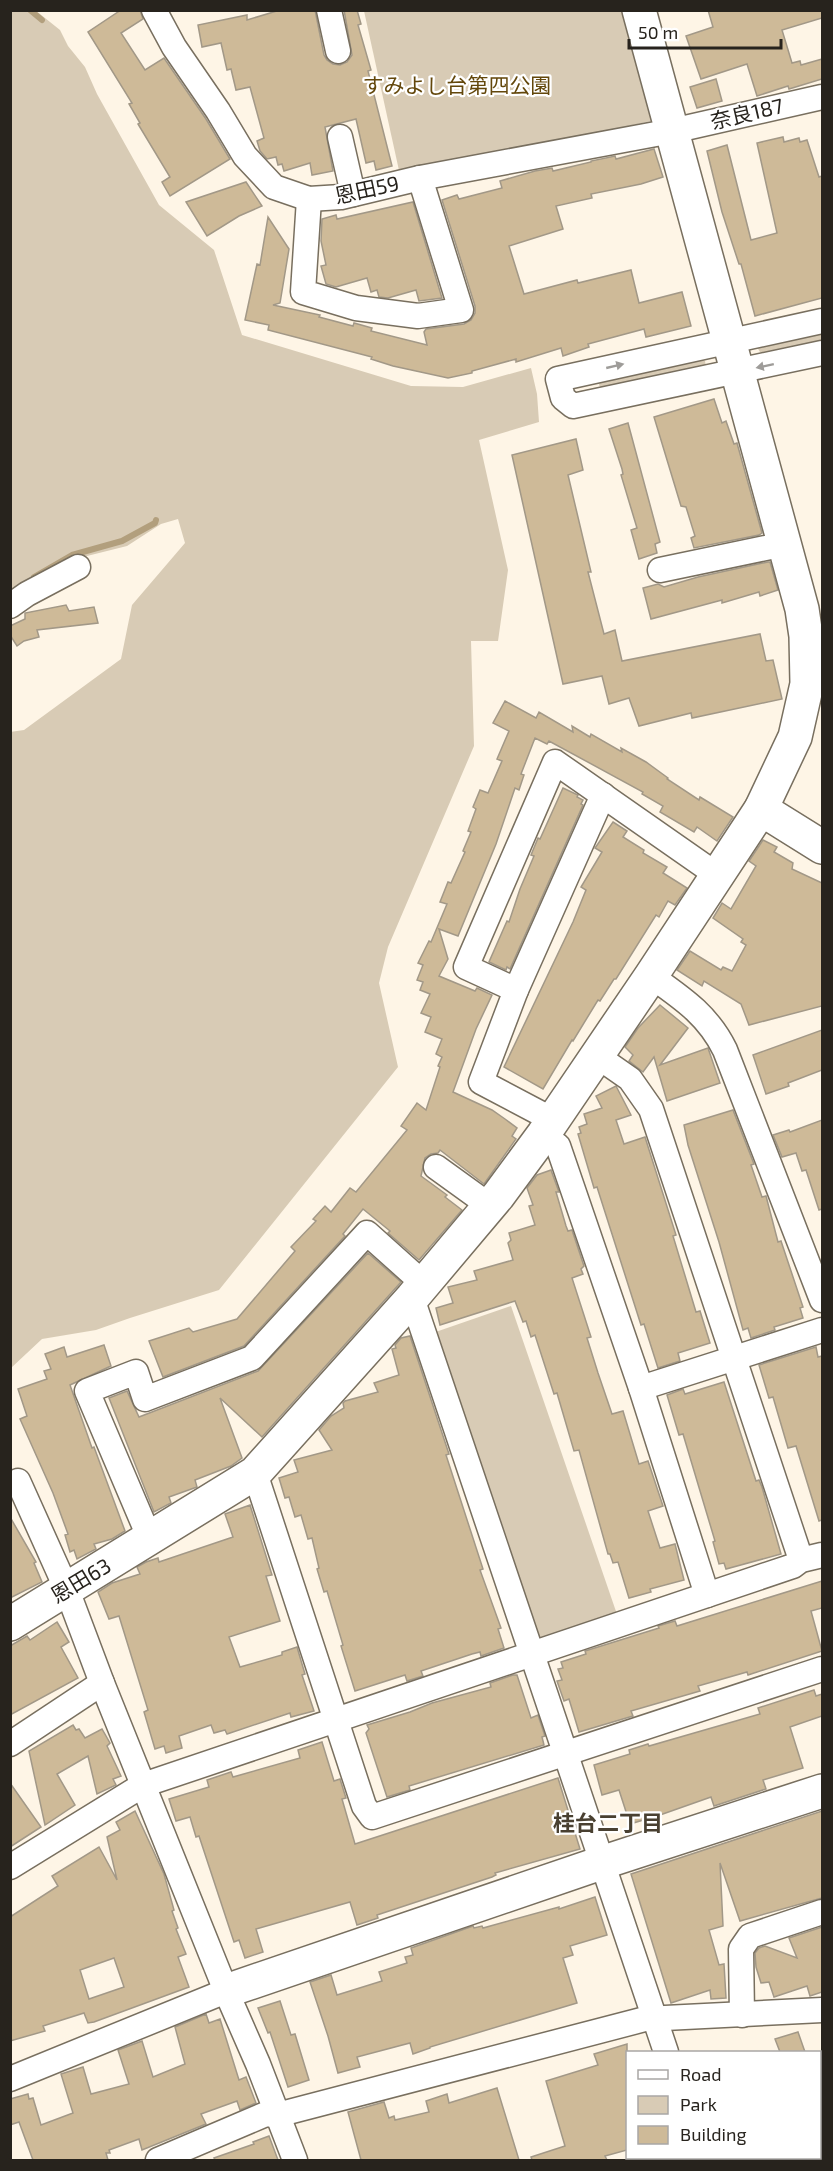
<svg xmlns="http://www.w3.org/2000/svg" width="833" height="2171" viewBox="0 0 833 2171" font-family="'Exo 2','Noto Sans JP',sans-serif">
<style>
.green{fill:#d8cbb5}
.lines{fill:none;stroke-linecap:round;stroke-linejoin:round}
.stream{stroke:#b29f7d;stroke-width:6}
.building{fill:#ceba98;stroke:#a29887;stroke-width:1.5;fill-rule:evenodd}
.street-casing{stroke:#786f5f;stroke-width:27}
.secondary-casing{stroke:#786f5f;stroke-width:36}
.street{stroke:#fff;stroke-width:24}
.secondary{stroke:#fff;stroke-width:33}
.oneway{fill:#9e9c99}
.labels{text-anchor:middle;stroke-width:4.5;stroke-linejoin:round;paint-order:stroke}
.park-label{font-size:21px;fill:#63470b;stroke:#fff}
.street-label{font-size:21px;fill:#27231d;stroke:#fff}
.neighbourhood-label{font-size:22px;font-weight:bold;fill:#494031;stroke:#fff}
</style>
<rect width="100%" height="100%" fill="#fef5e6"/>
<g class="green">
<polygon points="35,10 60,30 68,46 85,67 97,94 159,205 214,250 242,335 411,386 463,387 531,368 537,394 539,422 479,440 508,570 498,641 471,641 474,746 388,947 379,983 398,1067 219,1290 130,1318 96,1330 42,1339 11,1368 10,732 24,730 121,659 132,605 185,543 178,519 161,524 127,546 67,561 11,601 10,11"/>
<polygon points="364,11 627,11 655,116 651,121 400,175"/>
<polygon points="822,331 822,340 765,354 760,352 757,347"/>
<polygon points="701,358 705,361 706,366 602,390 599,385 600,381"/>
<polygon points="511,1306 620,1623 532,1654 424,1336"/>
</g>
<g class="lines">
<g class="stream">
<polyline points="30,10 42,20"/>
<polyline points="34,577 72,555 122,541 155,523 156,520"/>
</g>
</g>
<g class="building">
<polygon points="121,10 140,10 143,19 121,33 145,70 164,58 206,119 230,159 170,196 162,182 170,177 138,124 140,123 129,104 132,103 88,32"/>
<polygon points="280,10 315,10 324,55 327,60 333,64 340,65 347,62 352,55 344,10 357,10 361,24 358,25 371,70 368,71 392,166 376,170 374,161 366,163 356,119 325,127 333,171 312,175 310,163 284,171 282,164 278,165 276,157 267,159 260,151 257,141 264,138 250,87 236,90 231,69 227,70 221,43 202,47 198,25 247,15 247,20"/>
<polygon points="708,10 822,10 822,18 782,30 792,63 800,61 801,65 822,59 822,79 789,89 788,86 757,96 747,64 701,79 686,36 713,27"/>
<polygon points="716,79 722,101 697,108 690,87"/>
<polygon points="783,137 784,142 799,138 800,142 807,140 819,177 822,176 822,298 755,316 741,264 739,264 722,212 707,151 727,145 751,240 777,233 757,143"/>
<polygon points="654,149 663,177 641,184 591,194 592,198 556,206 563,229 509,246 524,294 577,280 578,283 631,270 639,303 682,292 691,326 646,337 644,329 588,344 589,347 563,356 561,348 516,362 516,359 472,371 472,373 448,378 393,366 371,359 372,357 268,330 269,325 245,320 257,264 260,265 268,217 289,249 280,303 273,305 320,315 319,317 353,326 354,323 372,328 371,331 427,345 424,332 426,329 464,324 471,320 475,313 475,306 442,200 457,195 459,199 502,188 500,181 535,171 552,168 553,171 591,162 591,161 615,156 616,159"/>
<polygon points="246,182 262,206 239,216 207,236 186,202"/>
<polygon points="413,202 442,298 419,301 416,290 388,298 379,297 377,290 371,292 367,278 336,287 326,284 321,266 326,265 321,241 322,219 336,215 337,219"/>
<polygon points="714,399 722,423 726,421 734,444 737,443 762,533 759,535 694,548 691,538 695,536 686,507 681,506 654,417"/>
<polygon points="628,423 660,542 655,544 657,553 639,559 631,530 637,528 621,475 623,474 622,469 609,429"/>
<polygon points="576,439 583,470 568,475 591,572 588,572 604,634 615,630 622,661 760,634 766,661 773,660 782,699 692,718 691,713 639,726 629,698 609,704 602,676 563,684 512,455"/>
<polygon points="768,562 770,562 778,590 760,596 759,592 722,603 722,600 651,619 643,588 658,584 664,587 698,577"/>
<polygon points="66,605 69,611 94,607 98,623 37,630 39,637 24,641 17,646 10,635 10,626 25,619 25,613"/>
<polygon points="505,701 536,718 539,712 573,732 572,726 590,737 591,734 622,752 621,748 646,762 668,778 667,779 699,800 700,797 733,817 717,841 697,827 694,832 660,812 663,806 642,794 643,792 549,741 547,744 535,738 521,774 524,775 519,790 515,788 496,844 458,936 439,929 448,959 439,976 475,991 477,988 492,995 476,1029 453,1092 492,1110 505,1119 517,1128 512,1136 516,1139 484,1184 440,1150 438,1153 431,1154 425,1158 421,1176 447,1195 445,1197 462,1210 419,1260 388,1233 390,1231 363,1209 343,1234 345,1236 244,1346 163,1377 149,1341 189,1328 193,1332 237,1319 295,1251 291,1247 316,1221 313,1219 325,1206 331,1212 350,1188 356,1192 407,1130 401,1126 417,1103 426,1110 440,1067 438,1066 442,1057 436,1054 442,1039 425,1032 431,1017 421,1013 430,994 420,990 423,982 417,980 423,965 418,963 429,941 431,942 447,904 440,902 448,882 451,883 465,852 463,851 471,832 468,831 476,809 473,807 480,790 488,793 502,761 497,759 509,731 493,723"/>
<polygon points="563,788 578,795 577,797 583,800 581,804 583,805 510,969 507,967 506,970 489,962 507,921 509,922 520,889 534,856 531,855 538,838 540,839"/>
<polygon points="613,822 627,831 623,837 644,850 643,853 667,867 663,873 687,888 675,905 668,901 659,917 656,915 616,979 614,979 600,1001 598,1000 573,1041 572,1040 543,1089 504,1067 573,922 586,890 581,887 602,852 595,848"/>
<polygon points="763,840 777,847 774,852 793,863 792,869 822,883 822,1006 749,1025 741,1004 704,981 702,986 677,970 690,951 721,970 723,967 732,971 746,945 741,942 743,939 713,918 722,903 731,909 756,866 749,861"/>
<polygon points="660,1005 688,1028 660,1065 708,1048 720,1083 667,1101 654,1057 643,1072 629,1061 633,1055 625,1047 638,1028"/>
<polygon points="822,1030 822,1070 788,1083 789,1086 766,1094 753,1055"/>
<polygon points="616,1086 631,1115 616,1120 624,1144 645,1137 676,1235 673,1236 696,1312 700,1311 710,1343 678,1353 680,1361 658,1368 644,1324 641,1325 597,1187 594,1188 578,1134 581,1133 579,1127 587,1124 584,1114 602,1108 596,1096"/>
<polygon points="733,1110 754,1164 751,1165 762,1197 766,1196 778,1242 781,1241 803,1307 800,1308 803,1318 774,1327 775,1330 751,1338 748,1328 743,1330 719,1242 688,1145 684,1125"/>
<polygon points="822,1120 822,1209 819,1210 806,1170 802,1171 796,1153 782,1157 773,1135 789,1130 790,1132"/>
<polygon points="551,1170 559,1192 556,1192 566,1226 568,1231 572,1230 584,1266 581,1269 583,1274 572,1278 591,1337 587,1338 598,1373 612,1414 623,1411 639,1464 648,1461 663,1506 648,1511 660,1548 675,1544 684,1580 650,1589 651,1592 629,1598 618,1562 613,1563 610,1554 608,1554 579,1450 574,1451 557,1393 554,1394 535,1335 531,1337 526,1321 523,1322 515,1301 440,1325 436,1308 453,1303 448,1287 477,1280 474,1271 513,1260 508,1243 511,1240 509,1233 535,1225 529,1206 533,1205 527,1188 537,1175"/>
<polygon points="368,1253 401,1282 262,1437 220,1398 242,1458 231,1466 195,1480 197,1487 169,1497 171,1503 154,1512 109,1398 127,1391 139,1417 258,1371"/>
<polygon points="410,1336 449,1454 446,1455 483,1569 480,1570 501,1628 498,1629 504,1648 481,1656 480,1652 472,1654 421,1671 423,1676 407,1681 405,1675 355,1691 341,1646 343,1645 327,1591 324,1592 317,1569 319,1568 312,1538 308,1539 301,1515 295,1517 289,1497 285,1498 279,1478 298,1472 294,1460 332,1450 319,1430 331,1416 344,1408 343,1403 345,1401 378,1392 374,1383 399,1375 392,1349 396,1348 395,1345 401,1338"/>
<polygon points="104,1345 111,1366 70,1385 92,1448 94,1447 125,1531 112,1539 94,1544 96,1549 77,1559 74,1550 70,1552 65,1535 68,1534 53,1493 20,1419 27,1416 18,1389 47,1379 44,1371 51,1369 45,1354 64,1347 67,1357"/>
<polygon points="816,1347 818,1357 822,1356 822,1520 819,1521 796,1446 788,1448 773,1397 769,1398 759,1365"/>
<polygon points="724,1382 756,1481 759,1480 762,1487 781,1554 726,1569 724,1563 719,1564 713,1542 715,1541 683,1434 679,1435 667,1395 683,1389 685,1394"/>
<polygon points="250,1505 272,1575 266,1576 280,1621 229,1637 240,1667 282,1655 282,1652 297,1647 305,1674 302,1675 314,1711 291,1717 290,1713 227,1734 225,1730 214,1733 211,1725 179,1736 182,1748 166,1753 164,1746 155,1749 144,1712 148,1710 119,1616 109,1619 98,1592 112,1583 140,1574 137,1567 146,1562 158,1558 159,1562 233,1537 225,1514"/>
<polygon points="10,1517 36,1562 34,1563 42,1582 10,1598"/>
<polygon points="822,1581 822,1608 811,1611 822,1651 748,1675 747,1672 698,1686 700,1691 631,1711 633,1716 579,1732 569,1699 564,1701 557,1681 562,1680 558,1669 563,1668 561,1662 586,1654 585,1651 659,1628 658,1626 668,1623 675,1621 677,1626"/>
<polygon points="57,1622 69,1642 61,1647 78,1678 10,1715 10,1646 27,1636 30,1640"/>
<polygon points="513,1675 517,1675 531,1718 538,1715 545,1736 542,1737 544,1745 409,1786 410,1790 387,1797 366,1733 369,1729 367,1725 410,1712 432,1703 491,1687 490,1683"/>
<polygon points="814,1690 816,1696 822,1694 822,1716 790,1727 803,1768 763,1780 766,1789 714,1806 711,1797 660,1815 630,1824 619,1790 602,1795 594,1765 630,1754 629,1750 648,1744 649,1746 760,1714 758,1708"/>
<polygon points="73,1725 76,1730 79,1729 85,1738 102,1729 110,1743 107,1746 121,1776 113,1779 116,1785 97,1794 88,1756 57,1774 75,1805 45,1825 29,1751"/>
<polygon points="322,1742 334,1781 340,1779 346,1798 342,1799 355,1844 558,1778 580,1849 495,1873 496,1875 492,1877 377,1915 378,1918 357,1925 350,1902 256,1929 263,1952 245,1958 239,1940 234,1942 199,1836 196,1837 190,1817 176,1821 169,1799 209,1787 207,1780 231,1772 233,1777 300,1758 298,1750"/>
<polygon points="10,1783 41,1827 10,1847"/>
<path d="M135,1811L164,1874L174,1910L172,1911L178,1928L176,1929L186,1954L178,1957L189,1987L94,2022L88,2023L84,2013L43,2026L45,2031L10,2041V1917L58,1886L52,1876L99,1847L117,1880L107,1837L120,1830L116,1822ZM114,1958L124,1987L89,1999L80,1970Z"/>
<polygon points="822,1811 822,1898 740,1921 720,1863 723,1926 709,1930 719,1965 724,1964 726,1998 711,1999 710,1990 671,2003 631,1874"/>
<polygon points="595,1897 607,1935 570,1946 573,1955 563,1958 577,2003 430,2047 430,2048 413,2054 410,2043 357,2057 360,2067 338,2073 328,2036 310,1982 331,1975 337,1995 382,1981 379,1972 407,1963 405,1957 413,1955 411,1948 473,1926 474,1928 482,1926 483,1928 559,1907 559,1909"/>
<polygon points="822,1927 822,1992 810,1996 807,1986 774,1997 769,1982 761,1983 756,1967 755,1953 759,1948 765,1946 797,1958 789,1938"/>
<polygon points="280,2001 291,2035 295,2034 309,2080 288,2087 270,2032 268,2033 258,2008"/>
<polygon points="206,2014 209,2023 220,2019 239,2080 246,2077 256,2103 240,2110 237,2101 201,2114 206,2124 142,2150 139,2139 109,2150 110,2153 106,2153 108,2160 33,2160 19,2122 10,2125 10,2099 28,2094 29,2099 33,2098 41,2125 73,2113 61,2074 83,2067 91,2094 129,2084 118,2050 142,2041 153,2077 185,2064 175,2027"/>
<polygon points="798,2032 805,2052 780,2052 775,2039"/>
<polygon points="627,2044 627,2150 605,2156 607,2160 532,2160 531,2157 565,2146 546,2081 598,2065 594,2054"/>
<polygon points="497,2088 519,2160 361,2160 348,2112 384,2102 389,2118 394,2116 395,2120 429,2112 426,2101 447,2094 449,2103"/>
<polygon points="269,2136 278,2160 215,2160 214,2158 254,2144 253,2142"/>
</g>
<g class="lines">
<g class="street-casing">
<g id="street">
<polyline points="154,10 174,47 218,111 245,156 274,187 309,199 341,197 420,178 672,131 822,97"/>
<polyline points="329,10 338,51"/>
<polyline points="340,137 353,194"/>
<polyline points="309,199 303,292 356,308 418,316 461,310 420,178"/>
<polyline points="822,321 558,379 563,398 573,406 822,353"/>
<polyline points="660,570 785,544"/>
<polyline points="10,606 27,594 78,567"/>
<path d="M651,976C682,998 708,1015 725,1050L822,1300"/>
<polyline points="516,990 603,795"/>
<polyline points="597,1056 630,1079 651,1109 801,1560"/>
<polyline points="553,1120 481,1082 516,990 466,967 555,762 717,875"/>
<polyline points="543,1135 558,1146 641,1388 707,1595"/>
<polyline points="436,1167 490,1206"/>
<polyline points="412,1298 666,2052"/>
<polyline points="641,1388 822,1330"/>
<polyline points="255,1473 364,1806 372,1817 822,1669"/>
<polyline points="18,1481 67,1590 102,1683 226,1991 258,2064 295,2160"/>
<polyline points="150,1539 87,1391 136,1372 145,1399 252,1358 367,1233 424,1284"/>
<polyline points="10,1744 102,1683"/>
<polyline points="10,1867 143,1785 793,1566 801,1560 822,1555"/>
<polyline points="742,2015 741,1949 750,1936 822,1912"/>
<polyline points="10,2079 226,1991"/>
<polyline points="701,2158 702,2160"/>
<polyline points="158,2160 266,2114 277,2115 645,2019 822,2010"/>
</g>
</g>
<g class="secondary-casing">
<g id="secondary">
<polyline points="761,809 822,847"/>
<polyline points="10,1624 255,1473 412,1298 498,1196 543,1135 651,976 761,809 795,737 807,684 806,636 802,609 639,10"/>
<polyline points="226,1991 601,1863 822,1791"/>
</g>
</g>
<use href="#street" class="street"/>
<use href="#secondary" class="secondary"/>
</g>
<defs><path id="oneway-solid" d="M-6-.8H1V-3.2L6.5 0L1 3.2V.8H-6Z" transform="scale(1.5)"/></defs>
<g class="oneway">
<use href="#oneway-solid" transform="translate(615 366) rotate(-13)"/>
<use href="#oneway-solid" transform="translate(765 366) rotate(168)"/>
</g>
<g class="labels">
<g class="park-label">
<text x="457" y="93">すみよし台第四公園</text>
</g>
<g class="street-label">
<text transform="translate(747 114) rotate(-13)" y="7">奈良187</text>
<text transform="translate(367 190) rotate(-12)" y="7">恩田59</text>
<text transform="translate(81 1581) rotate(-31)" y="7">恩田63</text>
</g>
<g class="neighbourhood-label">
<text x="608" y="1831">桂台二丁目</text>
</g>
</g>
<rect width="833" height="2171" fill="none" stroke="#27231d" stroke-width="24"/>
<rect x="626" y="2051" width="195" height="108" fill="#ffffff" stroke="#a9a7a5" stroke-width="1.5"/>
<rect x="638" y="2070" width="30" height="9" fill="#ffffff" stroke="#a9a7a5" stroke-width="1.5"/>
<text x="680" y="2081" font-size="18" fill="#27231d">Road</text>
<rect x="638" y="2096" width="30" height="18" fill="#d8cbb5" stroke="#a9a7a5" stroke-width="1.5"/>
<text x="680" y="2111" font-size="18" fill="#27231d">Park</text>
<rect x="638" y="2126" width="30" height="18" fill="#ceba98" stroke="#a9a7a5" stroke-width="1.5"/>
<text x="680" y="2141" font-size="18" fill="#27231d">Building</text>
<path d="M629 39v9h152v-9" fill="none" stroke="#27231d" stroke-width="3"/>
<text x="638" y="39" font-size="18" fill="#27231d" stroke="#ffffff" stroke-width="4.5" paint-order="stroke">50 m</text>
</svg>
